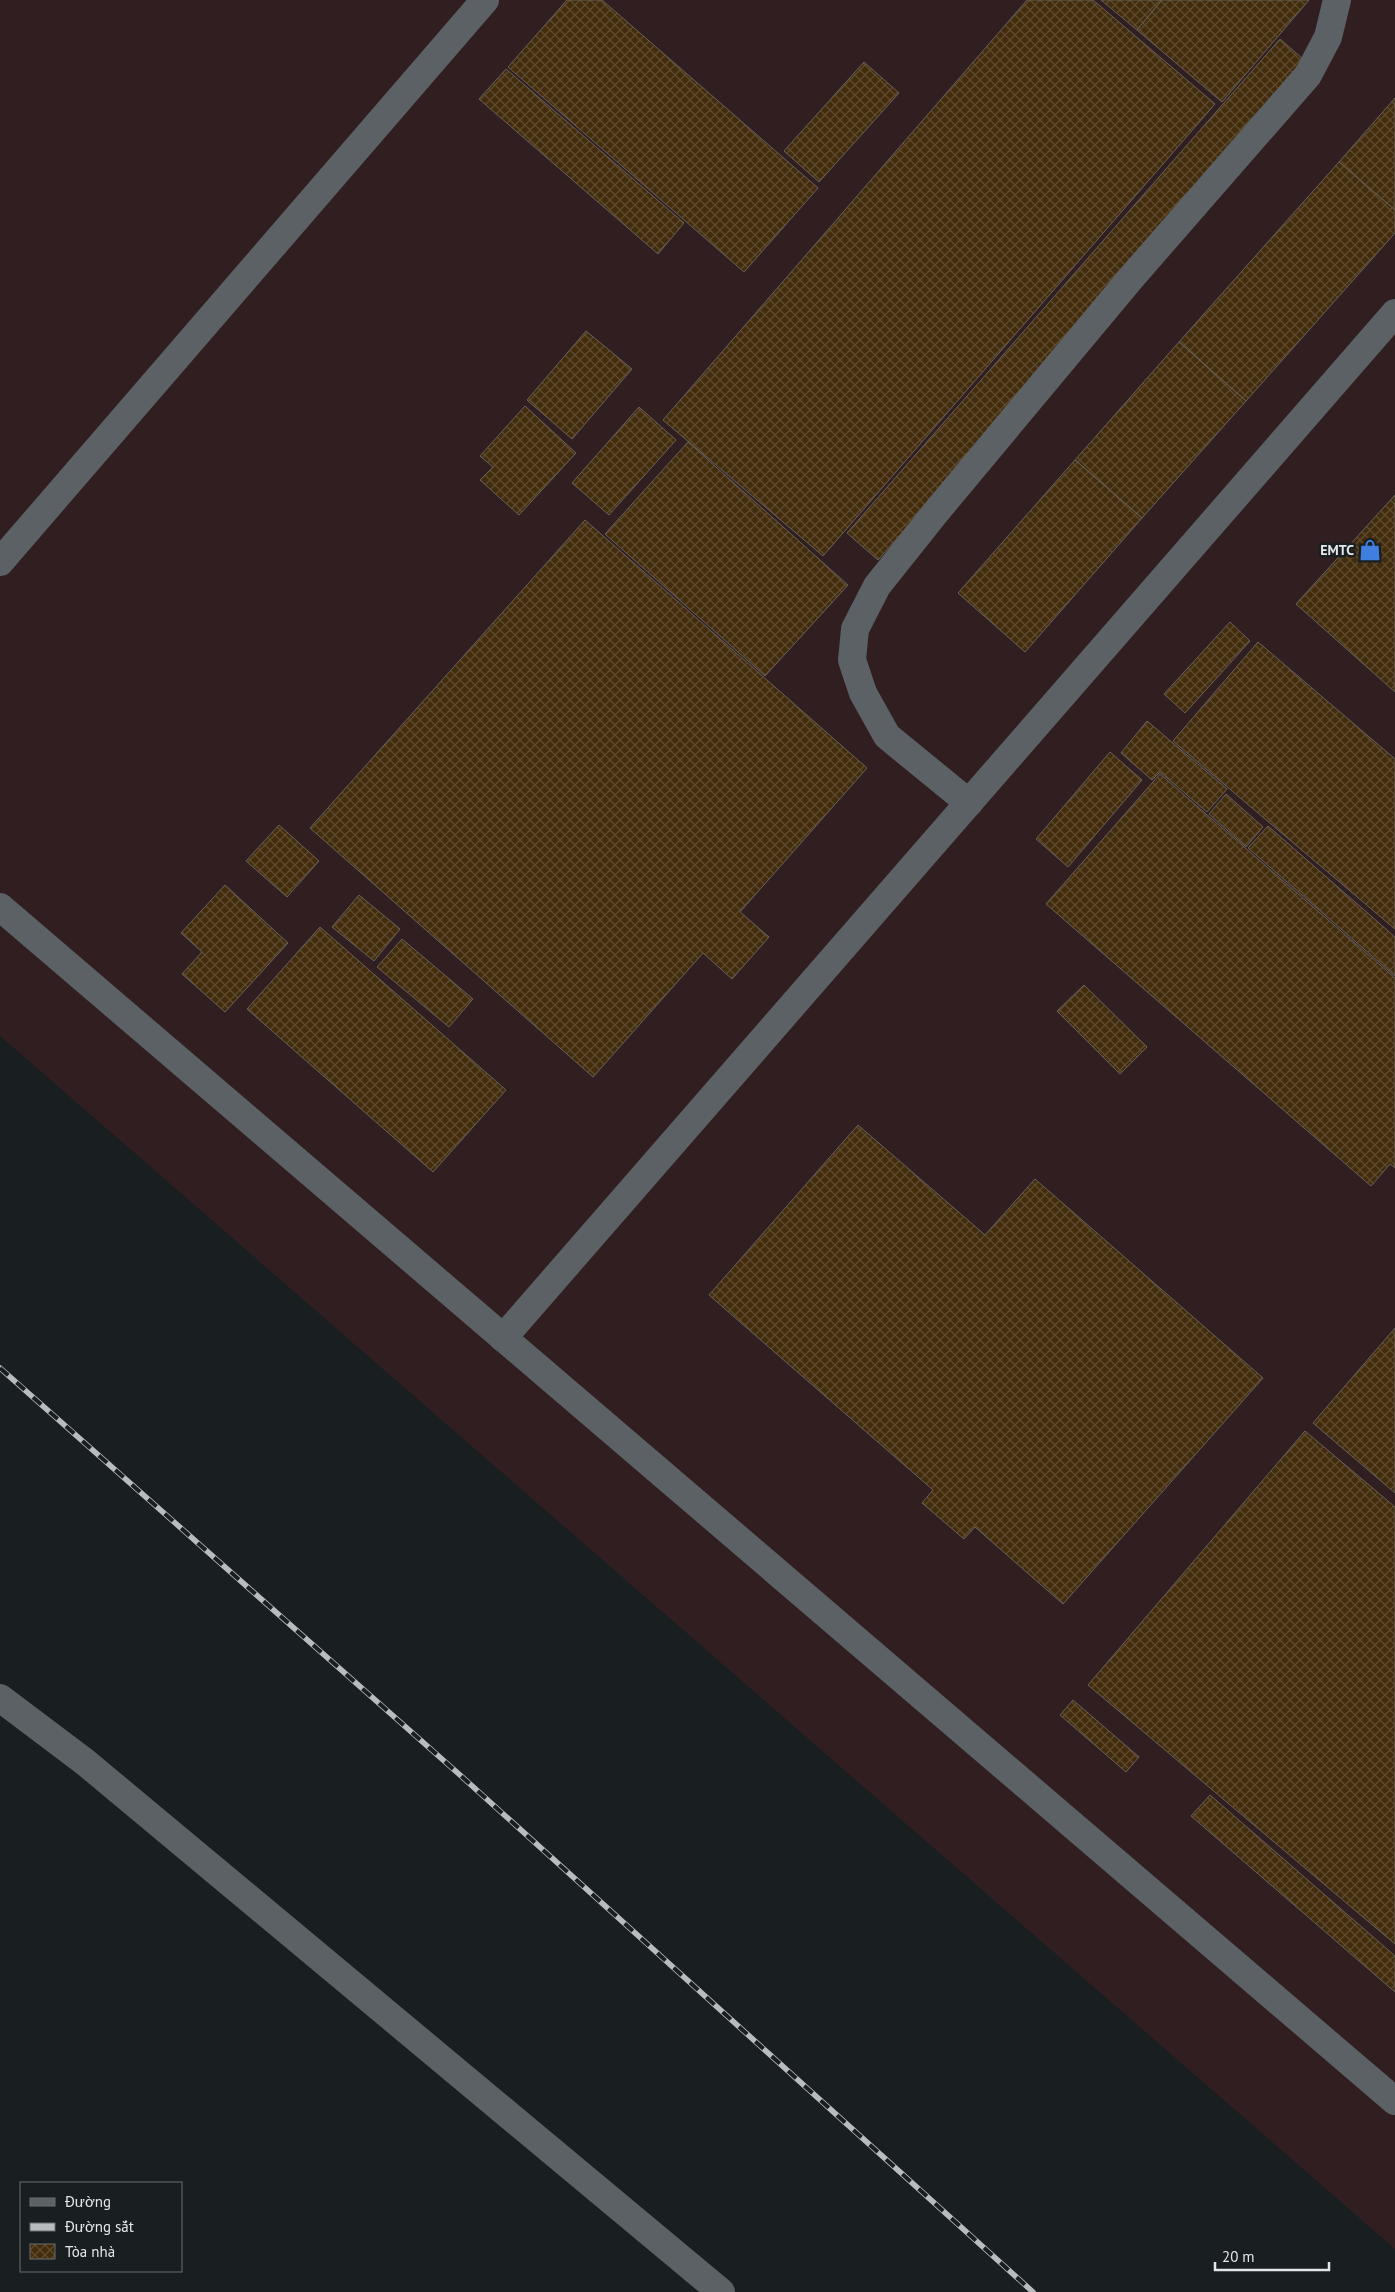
<svg xmlns="http://www.w3.org/2000/svg" width="1395" height="2292" viewBox="0 0 1395 2292" font-family="'PT Sans',sans-serif">
<style>
.industrial{fill:#311e20}
.building{fill:url(#building-cross-hatch);stroke:#66615c}
.lines{fill:none;stroke-linecap:round;stroke-linejoin:round}
.minor{stroke:#5b6165;stroke-width:28}
.rail-casing{stroke:#b9bcbf;stroke-width:5.5}
.rail{stroke:#191e21;stroke-width:4;stroke-dasharray:11;stroke-linecap:butt}
.labels{text-anchor:middle;stroke-width:5;stroke-linejoin:round;paint-order:stroke}
.poi-label{font-size:14px;font-weight:bold;fill:#e4e7ea;stroke:#191e21;text-anchor:end}
</style>
<defs>
<pattern id="building-cross-hatch" width="8" height="8" patternUnits="userSpaceOnUse" patternTransform="scale(1.25)"><rect width="8" height="8" fill="#432c0c"/><path d="M0 0l8 8M0 8l8-8" fill="none" stroke="#5e4b30"/></pattern>
</defs>
<rect width="100%" height="100%" fill="#191e21"/>
<polygon class="industrial" points="0,0 1395,0 1395,2249 0,1036"/>
<g class="building">
<polygon points="567,0 602,0 818,188 744,272 508,67"/>
<polygon points="1027,0 1093,0 1215,104 823,556 663,420"/>
<polygon points="1101,0 1162,0 1137,30"/>
<polygon points="1162,0 1309,0 1222,102 1137,30"/>
<polygon points="1280,39 1312,67 878,560 847,533"/>
<polygon points="864,62 899,93 819,182 784,151"/>
<polygon points="506,69 684,223 658,254 479,99"/>
<polygon points="1395,98 1395,210 1339,162"/>
<polygon points="1339,162 1395,210 1395,233 1246,401 1179,342"/>
<polygon points="586,331 632,369 572,439 527,400"/>
<polygon points="1179,342 1246,401 1142,518 1075,460"/>
<polygon points="525,406 576,453 519,515 480,480 493,467 480,456"/>
<polygon points="639,407 676,440 609,515 572,483"/>
<polygon points="688,442 848,585 765,676 605,534"/>
<polygon points="1075,460 1142,518 1025,652 958,593"/>
<polygon points="1395,495 1395,692 1296,604"/>
<polygon points="585,520 867,768 740,912 769,937 732,979 703,953 593,1077 310,828"/>
<polygon points="1230,622 1250,641 1185,713 1164,694"/>
<polygon points="1258,642 1395,759 1395,929 1173,741"/>
<polygon points="1147,721 1227,789 1207,812 1160,772 1152,780 1121,753"/>
<polygon points="1110,752 1142,780 1068,867 1036,839"/>
<polygon points="1160,774 1395,978 1395,1168 1390,1164 1371,1186 1046,904"/>
<polygon points="1226,794 1263,827 1246,847 1209,814"/>
<polygon points="279,825 319,861 287,897 246,861"/>
<polygon points="1268,826 1395,937 1395,976 1248,848"/>
<polygon points="225,885 288,943 225,1012 182,974 202,952 181,933"/>
<polygon points="359,895 400,929 374,961 332,927"/>
<polygon points="320,927 506,1090 433,1172 247,1009"/>
<polygon points="402,939 473,999 449,1027 377,967"/>
<polygon points="1084,985 1147,1047 1120,1074 1057,1011"/>
<polygon points="858,1125 985,1235 1035,1179 1263,1378 1063,1604 975,1527 964,1539 922,1503 933,1490 709,1295"/>
<polygon points="1395,1328 1395,1493 1313,1423"/>
<polygon points="1305,1431 1395,1507 1395,1944 1088,1685"/>
<polygon points="1073,1700 1139,1757 1126,1772 1060,1715"/>
<polygon points="1210,1795 1395,1956 1395,1992 1191,1816"/>
</g>
<g class="lines">
<g class="minor">
<polyline points="0,562 485,0"/>
<polyline points="969,803 887,736 863,693 852,660 855,629 877,586 936,512 1131,278 1308,75 1328,37 1337,0"/>
<polyline points="0,907 1395,2101"/>
<polyline points="503,1338 1395,313"/>
<polyline points="0,1698 85,1762 721,2292"/>
</g>
<g class="rail-casing">
<polyline id="rail" points="0,1368 460,1775 1033,2292"/>
</g>
<use href="#rail" class="rail"/>
</g>
<defs>
<g id="shop-bare" transform="scale(1.725)"><path d="M-5-2.5h2.3a2.7 3.5 0 0 1 5.4 0H5L5.5 6h-11ZM-1.5-2.5h3a1.5 2.3 0 0 0-3 0Z" fill="#3f7fe0" stroke="#191e21" stroke-width="2.5" paint-order="stroke"/></g>
</defs>
<g fill-rule="evenodd">
<use href="#shop-bare" x="1370" y="550"/>
</g>
<g class="labels">
<g class="poi-label">
<text x="1354" y="555">EMTC</text>
</g>
</g>
<rect x="20" y="2182" width="162" height="90" fill="#191e21" stroke="#6a6e71"/>
<rect x="30" y="2198" width="25" height="8" fill="#5b6165" stroke="#6a6e71"/>
<text x="65" y="2207" font-size="15" fill="#e4e7ea">Đường</text>
<rect x="30" y="2223" width="25" height="8" fill="#b9bcbf" stroke="#6a6e71"/>
<text x="65" y="2232" font-size="15" fill="#e4e7ea">Đường sắt</text>
<rect x="30" y="2244" width="25" height="15" fill="url(#building-cross-hatch)" stroke="#6a6e71"/>
<text x="65" y="2257" font-size="15" fill="#e4e7ea">Tòa nhà</text>
<path d="M1215 2262v8h114v-8" fill="none" stroke="#e4e7ea" stroke-width="2.5"/>
<text x="1222" y="2262" font-size="15" fill="#e4e7ea" stroke="#191e21" stroke-width="4" paint-order="stroke">20 m</text>
</svg>
